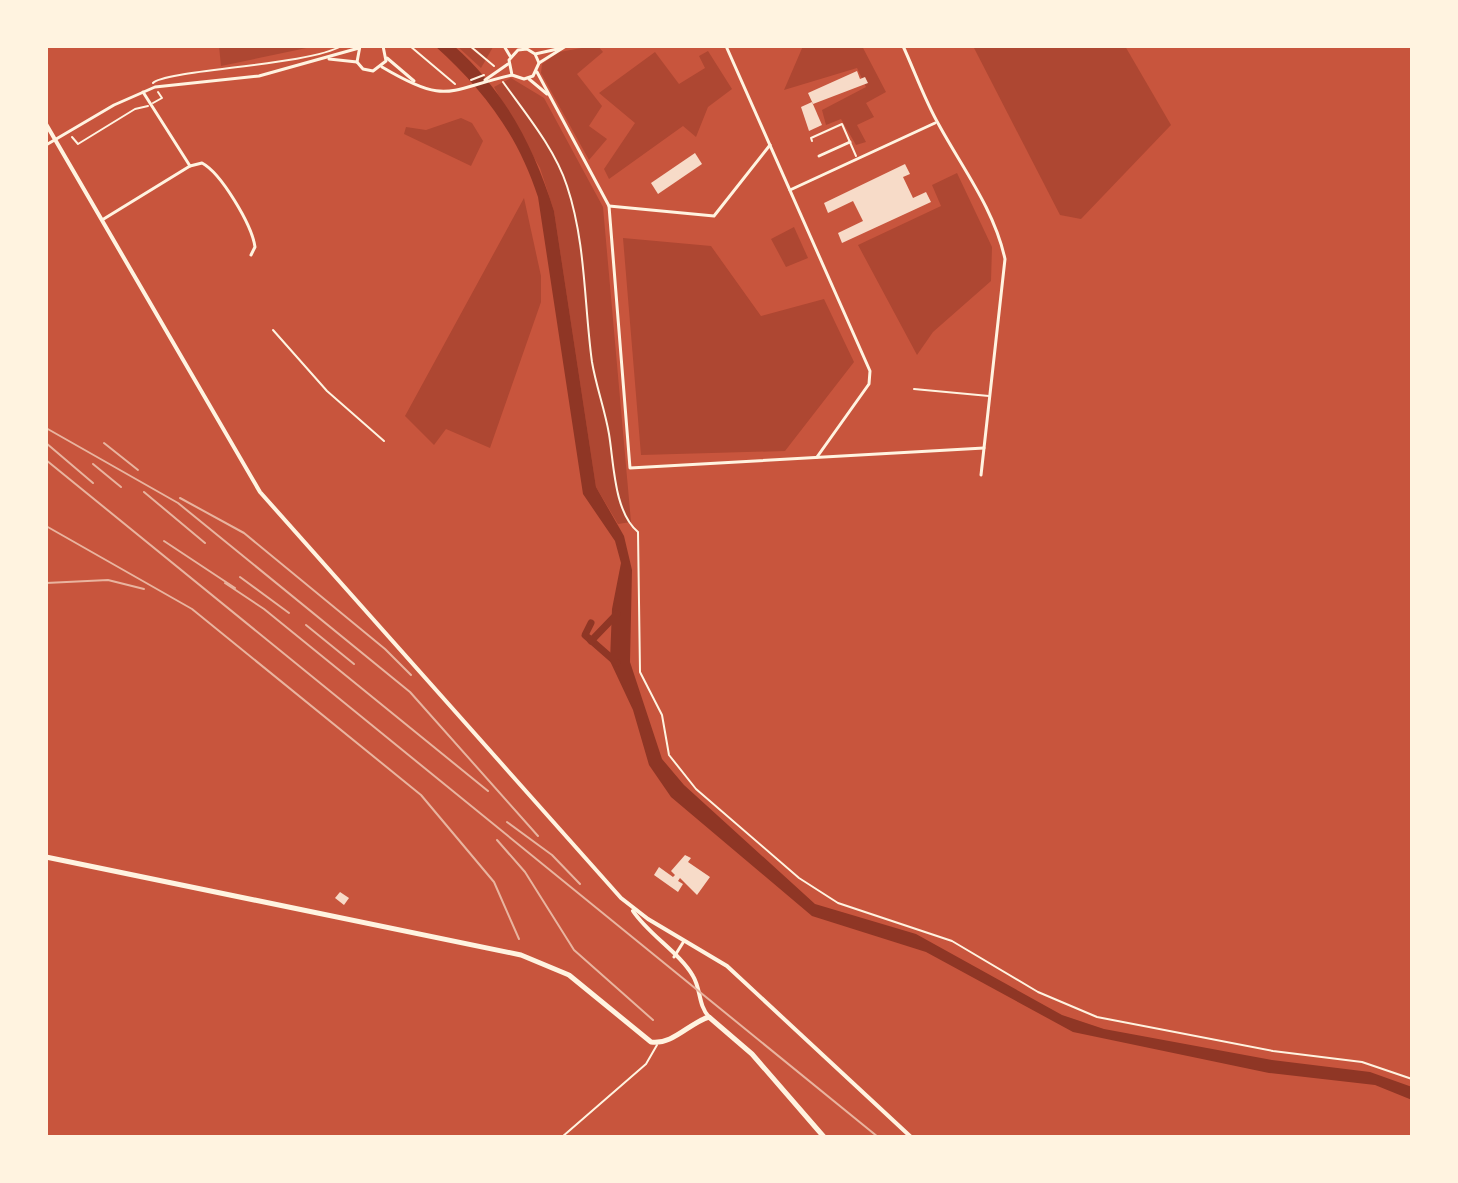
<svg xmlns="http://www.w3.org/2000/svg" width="1458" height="1183" viewBox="0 0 1458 1183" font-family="'Source Serif 4',serif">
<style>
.green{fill:#ae4732}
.water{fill:#8f3625}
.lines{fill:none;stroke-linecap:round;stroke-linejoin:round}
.canal{stroke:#8f3625;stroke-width:7}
.building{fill:#f7dbc8}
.path{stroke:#fff3e0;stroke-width:2}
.service{stroke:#fff3e0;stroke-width:2}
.minor{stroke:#fff3e0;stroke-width:3}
.tertiary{stroke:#fff3e0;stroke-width:4}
.secondary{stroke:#fff3e0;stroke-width:5}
.rail{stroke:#e9b49f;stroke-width:2}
</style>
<rect width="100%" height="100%" fill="#c8553d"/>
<g class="green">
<polygon points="219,46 316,46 221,66"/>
<polygon points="457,46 493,46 493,47 481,68"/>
<polygon points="593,46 598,46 603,52 577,74 602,106 589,126 607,139 589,160 541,73 542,64 559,52"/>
<polygon points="803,46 862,46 886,92 866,103 874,117 857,125 866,142 856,145 841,119 826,125 822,110 866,87 857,68 784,90"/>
<polygon points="973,46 1125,46 1171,125 1081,219 1060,215"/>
<polygon points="708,51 732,89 708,107 696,137 683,126 609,179 604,169 635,123 599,93 655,52 679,84 705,68 699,56"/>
<polygon points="511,78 544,98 603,207 631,522 618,524 596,487 554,211 540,168 494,87"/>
<polygon points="461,118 472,123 483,141 471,166 404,134 406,127 426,130"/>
<polygon points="957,173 992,247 991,281 933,332 917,355 858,245 941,206 932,185"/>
<polygon points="524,198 541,276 541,302 490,448 446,429 434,445 405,416"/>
<polygon points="794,227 808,258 786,267 771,239"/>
<polygon points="623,238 711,246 761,316 824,299 854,362 785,451 641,455"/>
</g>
<path class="water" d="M435,46H454C505,91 534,147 554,211L596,487L624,536L632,570L630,662L662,759L684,785L815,904L916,934L1062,1015L1104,1029L1272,1060L1370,1072L1412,1087V1100L1375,1085L1269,1073L1073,1032L926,952L812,916L671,797L649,765L633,710L610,661L612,609L621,563L615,541L583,494L538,197C518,135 483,89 435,46Z"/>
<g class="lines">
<g class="canal">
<polyline points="591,623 585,635 617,663"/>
<polyline points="591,641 617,614"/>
</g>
</g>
<g class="building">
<polygon points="857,71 860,79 865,77 868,83 813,104 808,93"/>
<polygon points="812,102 822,125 809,131 801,107"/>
<polygon points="695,153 702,164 658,194 651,183"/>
<polygon points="905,164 910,174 903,177 913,198 926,192 931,202 842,243 838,233 863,221 853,201 828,213 824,203"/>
<polygon points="685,855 691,858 688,862 710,877 697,895 680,878 678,881 683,884 678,892 654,875 659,867 673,877 675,875 671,871"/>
<polygon points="340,892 349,898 344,905 335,898"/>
</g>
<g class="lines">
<g class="path">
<polyline points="410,46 455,84"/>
<polyline points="470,46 494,66"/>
<polyline points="471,80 484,75"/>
<path d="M503,82C526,114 555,149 567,186C586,243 584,304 592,362C596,386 605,410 609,434C614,464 614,512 638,532L640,672L662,715L669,755L696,789L799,878L838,903L952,941L1038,992L1097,1017L1273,1051L1362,1062L1412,1079"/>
<path d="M153,83C164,70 311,65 341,46"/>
<polyline points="153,103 162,98 158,92"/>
<polyline points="72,137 78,144 135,109 148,106"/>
<polyline points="273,330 327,391 384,441"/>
</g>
<g class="service">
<polyline points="812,141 811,138 842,124 856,156"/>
<polyline points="914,389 989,396"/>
<polyline points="562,1137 646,1064 657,1045"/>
</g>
<g class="minor">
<polyline points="360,46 357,62 363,69 373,71 386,61 383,46"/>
<polyline points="504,46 510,56"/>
<polyline points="726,46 870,371 869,384 817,457"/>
<path d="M903,46C915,72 925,101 939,125C963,169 994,209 1005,259L981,475"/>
<polyline points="535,54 539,63 533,76 524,79 512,75 509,60 518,50 527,49 535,54 562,48"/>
<polyline points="387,58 414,81"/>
<polyline points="329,59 357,62"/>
<polyline points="539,63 566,46"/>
<path d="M382,67C448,106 446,90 512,75"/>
<polyline points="537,72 609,206 630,468 984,448"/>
<polyline points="529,79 547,94"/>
<polyline points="485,80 508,64"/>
<polyline points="143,92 190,166"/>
<polyline points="46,145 114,105 155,87 259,76 359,48"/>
<polyline points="819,156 850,142"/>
<polyline points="790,190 935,123"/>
<polyline points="609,206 714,216 770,145"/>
<path d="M102,220L190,166L202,163C221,173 252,225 255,247L251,255"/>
<polyline points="674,957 684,941"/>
</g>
<g class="tertiary">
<polyline points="46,124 260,492 621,898 648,919 727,966 911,1137"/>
<path d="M633,911C649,935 680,953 693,976C701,989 698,1005 709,1017"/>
</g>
<path class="secondary" d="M46,857L521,955L569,975L651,1042C673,1045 689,1023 709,1017L752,1054L824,1137"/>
<g class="rail">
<polyline points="46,428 178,503 410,692 538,836"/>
<polyline points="46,443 93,483"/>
<polyline points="104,443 138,470"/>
<polyline points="46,460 878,1137"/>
<polyline points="93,464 121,487"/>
<polyline points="144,492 205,543"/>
<polyline points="180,498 244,533 385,649 411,675"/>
<polyline points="46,526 192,609 421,795 494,882 519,939"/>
<polyline points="164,541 235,588"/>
<polyline points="240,577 289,613"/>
<polyline points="46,583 108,580 144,589"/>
<polyline points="225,583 264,609 488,791"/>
<polyline points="306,625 354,664"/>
<polyline points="507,822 552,855 580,884"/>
<polyline points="497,840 525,872 574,950 653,1020"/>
</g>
</g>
<rect width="1458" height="1183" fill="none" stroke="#fff3e0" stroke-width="96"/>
</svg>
